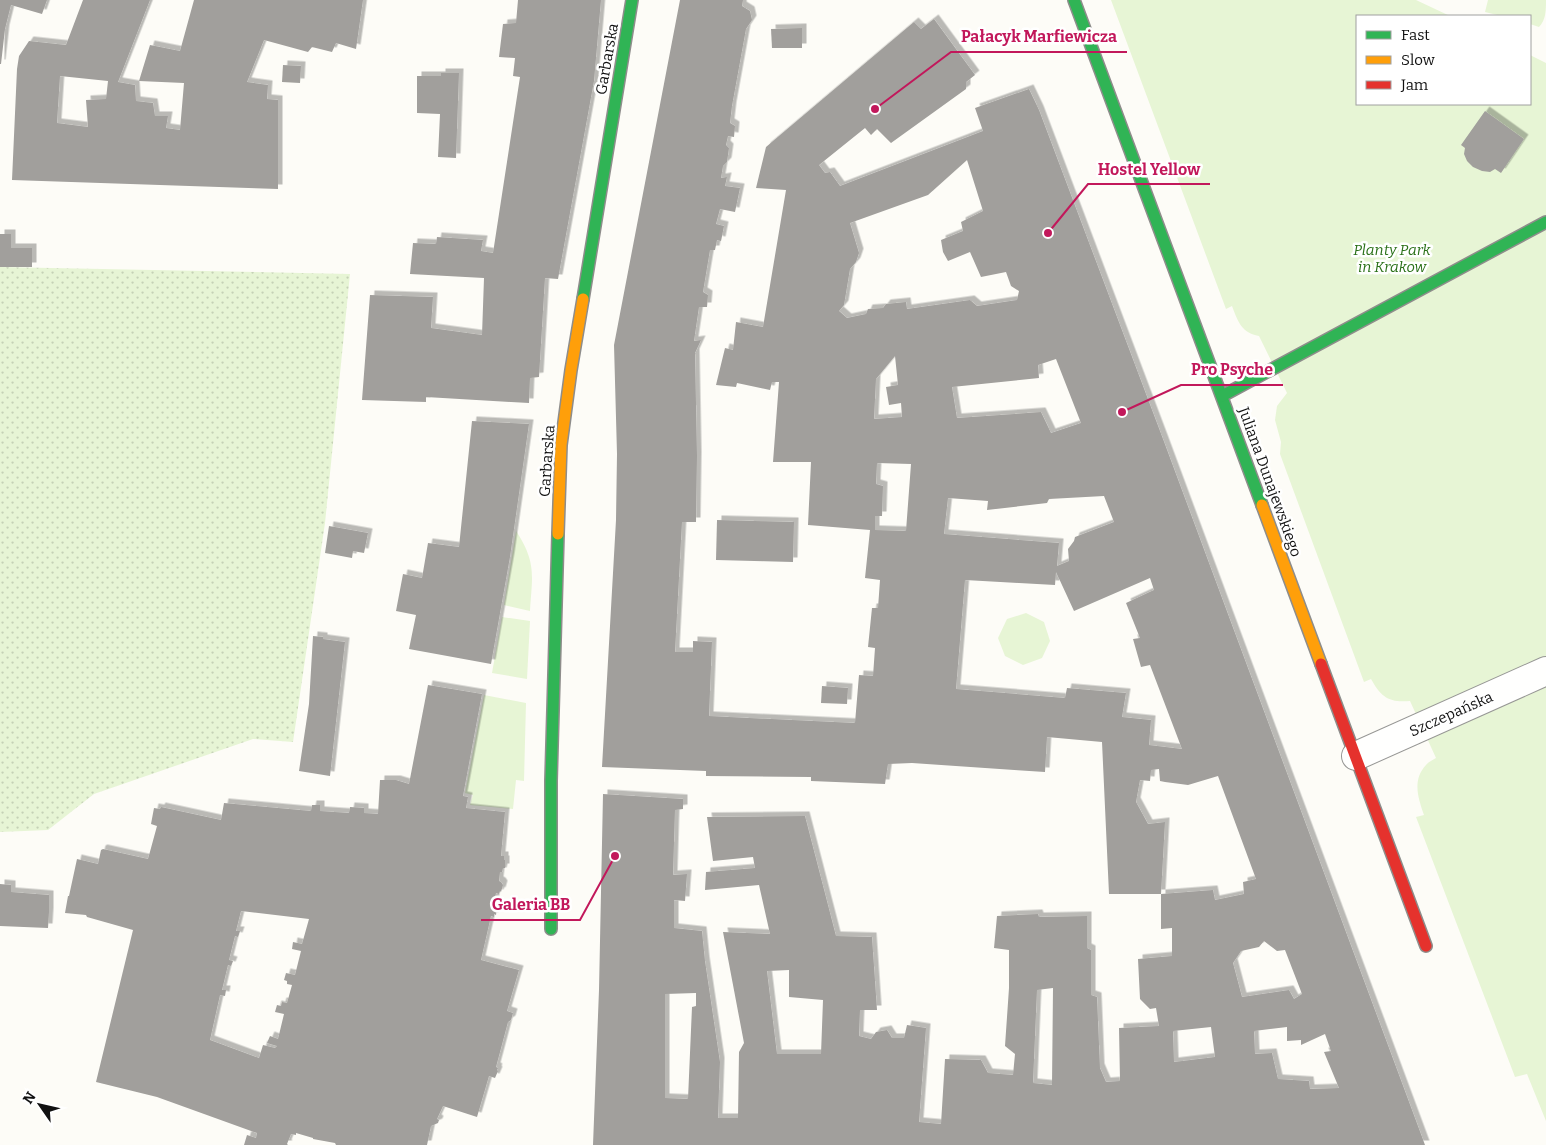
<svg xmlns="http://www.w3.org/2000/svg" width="1546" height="1145" viewBox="0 0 1546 1145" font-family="Bitter,serif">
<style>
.grass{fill:#e7f5d5}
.garden{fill:url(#garden-dots)}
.building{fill:#a19f9c;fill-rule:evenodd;filter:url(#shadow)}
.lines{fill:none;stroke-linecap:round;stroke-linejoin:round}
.street-casing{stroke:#979795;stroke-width:30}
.fast-casing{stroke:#8e8d8b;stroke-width:14}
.slow-casing{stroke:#8e8d8b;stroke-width:14}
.jam-casing{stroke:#8e8d8b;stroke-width:14}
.street{stroke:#fffffe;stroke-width:28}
.fast{stroke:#30b455;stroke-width:11}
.slow{stroke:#ff9f0a;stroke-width:11}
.jam{stroke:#e5322d;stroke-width:11}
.labels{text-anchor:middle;stroke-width:5;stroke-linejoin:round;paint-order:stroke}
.street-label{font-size:15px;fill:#111;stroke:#fff}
.park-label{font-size:15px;font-style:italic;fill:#2b7119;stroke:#fff}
.leader{fill:none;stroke:#c2185b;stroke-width:2}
.callout-dot{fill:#c2185b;stroke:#fff;stroke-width:2}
.callout-label{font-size:16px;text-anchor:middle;font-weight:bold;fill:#c2185b;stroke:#fff;stroke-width:5;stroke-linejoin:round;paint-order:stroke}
</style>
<defs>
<pattern id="garden-dots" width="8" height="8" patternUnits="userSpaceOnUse" patternTransform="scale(1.25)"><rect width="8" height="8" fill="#e7f5d5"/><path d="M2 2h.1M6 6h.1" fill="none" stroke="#c5d1b6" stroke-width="1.8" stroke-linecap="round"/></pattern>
<filter id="shadow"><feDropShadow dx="4.5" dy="-4.5" stdDeviation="0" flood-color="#0004"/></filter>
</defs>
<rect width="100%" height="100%" fill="#fdfcf7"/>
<g class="grass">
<path d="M1111,0H1416L1450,16H1357V104H1530V55L1546,63V1121L1527,1074L1515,1077L1416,817L1424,815C1418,798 1412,780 1426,765C1428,762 1433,760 1436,758L1410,701C1389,703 1381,697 1371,679L1364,682L1280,454L1281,442L1275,420L1277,406L1287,393L1259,336C1242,333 1238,322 1232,306L1226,309Z"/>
<path d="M1488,0H1546C1546,10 1546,20 1539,27L1530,24V16H1501L1485,12Z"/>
<path d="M516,531C537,563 532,576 530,611L504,605Z"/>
<polygon points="1026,613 1044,622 1050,641 1042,658 1023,665 1005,656 998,638 1007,619"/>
<polygon points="502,617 530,621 527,679 492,673"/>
<polygon points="484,695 526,703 524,781 516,780 513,809 470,805 473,795 465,793"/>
</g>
<polygon class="garden" points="0,267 350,274 325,523 293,742 253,739 94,794 48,830 0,832"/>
<g class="building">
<polygon points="0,0 47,0 42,14 11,5 5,29 1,64 0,64"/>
<path d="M83,0H150L118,82L135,85L136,101L153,103L155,116H168L166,128L180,130L184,83L139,81L150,45L180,51L194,0H363L356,49L336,43L332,52L312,47L308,52L264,40L247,82L268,85L267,99L278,100V189L12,180L17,69L19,56L29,41L66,45ZM60,76L108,81L106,99L86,100L88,127L57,123Z"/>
<polygon points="518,0 601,0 594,81 558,279 545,278 539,377 530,378 529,403 426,397 426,402 362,400 370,295 433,297 431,328 482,335 484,278 410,274 413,243 436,244 437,237 483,240 481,251 493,253 520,77 513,76 515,58 499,57 503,24 516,23"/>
<path d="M680,0H743L742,6L750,11L752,20L746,29L732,106L730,123L735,126L734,137L728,136L726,145L729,148L727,162L723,166L721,178L727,177L725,186L740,188L735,212L720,209L716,224L724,226L721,241L717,240L715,250H710L703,292L708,295L707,307H699L694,341L701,340L695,353L697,456L696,522H682L675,652H693V641L712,642L709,716L855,723L859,675L873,676L875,648L868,647L872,608H878L880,580L865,578L870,530L808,525L811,462H773L779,382H772L770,390L737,383L736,387L716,385L725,348L733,350L736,322L763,327L786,190L756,188L766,147L914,22L921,29L934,19L975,75L966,82V89L891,143L877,129L871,135L865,128L819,165L825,173L830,172L840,186L983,131L975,108L1029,89L1039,110L1163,439L1425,1145H593L599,990L603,794L683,799V809L675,810L673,875L687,874L685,901L674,900V928L702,931L705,961L720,1062L718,1118H738L739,1052L744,1043L723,932L770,934L759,885L705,890L706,872L755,868L753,857L713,861L707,817L805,816L836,936L872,937L877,1010H860L859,1036L871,1039L876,1032L887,1030L892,1038H904L907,1025L926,1028L919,1122L941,1124L945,1059L981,1060L988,1073L1013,1075L1015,1054L1005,1046L1009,988V950L994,948L997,916L1038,914L1039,917L1087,916V948L1091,950V995L1097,997L1100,1068L1106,1082L1120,1081L1119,1028L1159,1026L1156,1008L1150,1009L1140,999L1138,959L1172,956V928L1161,929V894H1109L1102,742L1047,737L1045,772L912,763L888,764L885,784L811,781V777L706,776V771L602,767L616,520L617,454L614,345ZM967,160L983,211L961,222L963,231L941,240L943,252L948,261L970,252L981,277L1006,272L1011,286L1019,291L1017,300L977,306L970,300L907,309L906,302L886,304L883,308L868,309L866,314L847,318L839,311L844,305L850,269L856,262L859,253L850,223L928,195ZM895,356L898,385L886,387L889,405L901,403L902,417L874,419L876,379ZM1056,359L1081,423L1051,433L1041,412L957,418L952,387L1039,378L1038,365ZM877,463L911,464L906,531L875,530V516H882L883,486L876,484ZM1104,496L1114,522L1075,537L1074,541L1068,549L1069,561L1057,566L1059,543L944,534L948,498L988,501L987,510L1047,503L1049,499ZM1056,572L1074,611L1150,578L1154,590L1126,603L1140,638L1133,639L1141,667L1150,665L1182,749L1149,745L1151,720L1122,717L1126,693L1067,688L1065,698L956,689L965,580L1055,585ZM1159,769L1160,781L1165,782L1188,785L1218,776L1256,879L1243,882L1244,894L1215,900L1213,890L1161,894L1165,822L1148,824L1136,802L1140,780L1150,781L1151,770ZM1264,941L1277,951L1285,950L1302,994L1294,999L1289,990L1242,997L1233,963L1241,951L1259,947ZM789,970V997L823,1000L821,1054H777L767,971ZM1053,988L1052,1085L1033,1083L1037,990ZM696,993V1006L692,1007L688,1099L665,1098V994ZM1211,1027L1215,1057L1174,1062L1173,1031ZM1287,1027V1041L1301,1040V1045L1325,1034L1331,1051L1324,1052L1339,1088L1310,1089L1309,1081L1278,1079L1272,1053L1255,1054L1254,1031Z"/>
<polygon points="802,28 802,48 772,48 771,29"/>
<polygon points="283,65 301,66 300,83 282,82"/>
<polygon points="441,73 459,73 456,158 438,157 440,114 417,113 417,76 441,76"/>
<polygon points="1485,111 1524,139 1501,173 1495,169 1490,172 1482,171 1473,167 1467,161 1464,154 1465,148 1461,145"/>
<polygon points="0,234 11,234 11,248 32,248 32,267 0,267"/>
<polygon points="472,421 529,424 510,557 491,664 409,649 416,615 396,611 403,574 422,578 428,543 459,547"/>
<polygon points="717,520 794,522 793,562 716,560"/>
<polygon points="329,526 368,533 364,553 353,551 352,558 325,553"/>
<polygon points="313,636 323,637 323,639 345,642 330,776 299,771 309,704"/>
<path d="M428,685L482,694L463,796L468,797L466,808L505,812L501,856H504V860H505V868H503L502,872H500L499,881L501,882L503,885L501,892L500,891L499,894L496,893L494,904L497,905L496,907L497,908L496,915L494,914V917L491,916L481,960L519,970L507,1011L513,1013L511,1020L508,1022L496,1067L498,1068L497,1070L498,1071L495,1078L489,1076L477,1117L443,1106L437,1119L439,1120L438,1123L431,1126L427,1145H336L335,1143L313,1139V1138L296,1133V1135L291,1134L287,1144L288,1145H244L247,1135L256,1138L257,1133L157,1097L96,1082L133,930L87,917L86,915L65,913L68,896H69L77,859L98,864L101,850L103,849L148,859L157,826L151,824L154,808L160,809L161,807L221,820L224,803L311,811L312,805H320V811L349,813L350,807L364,808V813L378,814L380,780H396L409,784ZM241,911L309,919L302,944L293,942L292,949L301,951L295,975L286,973L284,980L287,981V984L292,985L287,1003L282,1002L281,1006L277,1005L275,1012L284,1014L278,1039L270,1036L267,1043L277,1046L275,1048L263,1045L259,1058L210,1040L220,995L225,996L226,990H222L228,965L231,966L233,961L229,960L235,936L238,937L240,931H236Z"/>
<polygon points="822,686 848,688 847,704 821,703"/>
<polygon points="0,884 11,885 11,892 49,895 49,912 48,928 0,926"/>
</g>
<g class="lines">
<g class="street-casing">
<polyline id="street" points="1356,756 1546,671"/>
</g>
<g class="fast-casing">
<g id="fast">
<polyline points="1074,0 1262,505"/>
<polyline points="583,299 632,0"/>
<polyline points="1222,396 1546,222"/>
<polyline points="551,929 551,781 558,534"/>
</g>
</g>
<g class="slow-casing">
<g id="slow">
<polyline points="1262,505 1321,664"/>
<polyline points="558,534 561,445 571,370 583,299"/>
</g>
</g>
<g class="jam-casing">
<polyline id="jam" points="1321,664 1426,946"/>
</g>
<use href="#street" class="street"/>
<use href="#fast" class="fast"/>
<use href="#slow" class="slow"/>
<use href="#jam" class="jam"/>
</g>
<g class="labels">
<g class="street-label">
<text transform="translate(607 59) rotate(-80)" y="5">Garbarska</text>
<text transform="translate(547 461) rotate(-86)" y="5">Garbarska</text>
<text transform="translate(1270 482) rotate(70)" y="5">Juliana Dunajewskiego</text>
<text transform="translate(1451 714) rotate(-24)" y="5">Szczepańska</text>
</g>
<g class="park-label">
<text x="1392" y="255">Planty Park<tspan x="1392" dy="17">in Krakow</tspan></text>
</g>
</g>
<path class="leader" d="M875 109L951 52H1127M1048 233L1088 184H1210M1122 412L1181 385H1283M615 856L580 920H481"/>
<g class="callout-dot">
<circle cx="875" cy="109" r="5"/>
<circle cx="1048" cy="233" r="5"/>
<circle cx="1122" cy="412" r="5"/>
<circle cx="615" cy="856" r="5"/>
</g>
<g class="callout-label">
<text x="1039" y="42">Pałacyk Marfiewicza</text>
<text x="1149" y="175">Hostel Yellow</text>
<text x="1232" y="375">Pro Psyche</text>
<text x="531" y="910">Galeria BB</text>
</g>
<rect x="1356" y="15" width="175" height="90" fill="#ffffff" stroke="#a0a0a0"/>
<rect x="1366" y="31" width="25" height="8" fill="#30b455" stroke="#a0a0a0"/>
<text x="1401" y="40" font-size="15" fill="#111111">Fast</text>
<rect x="1366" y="56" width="25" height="8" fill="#ff9f0a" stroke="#a0a0a0"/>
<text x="1401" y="65" font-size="15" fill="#111111">Slow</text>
<rect x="1366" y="81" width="25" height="8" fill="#e5322d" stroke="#a0a0a0"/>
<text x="1401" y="90" font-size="15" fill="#111111">Jam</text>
<g transform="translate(40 1105) rotate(304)" stroke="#ffffff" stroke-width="4" paint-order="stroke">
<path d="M0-4L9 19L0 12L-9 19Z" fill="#111111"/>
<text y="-8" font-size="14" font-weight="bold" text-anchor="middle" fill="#111111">N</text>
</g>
</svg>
